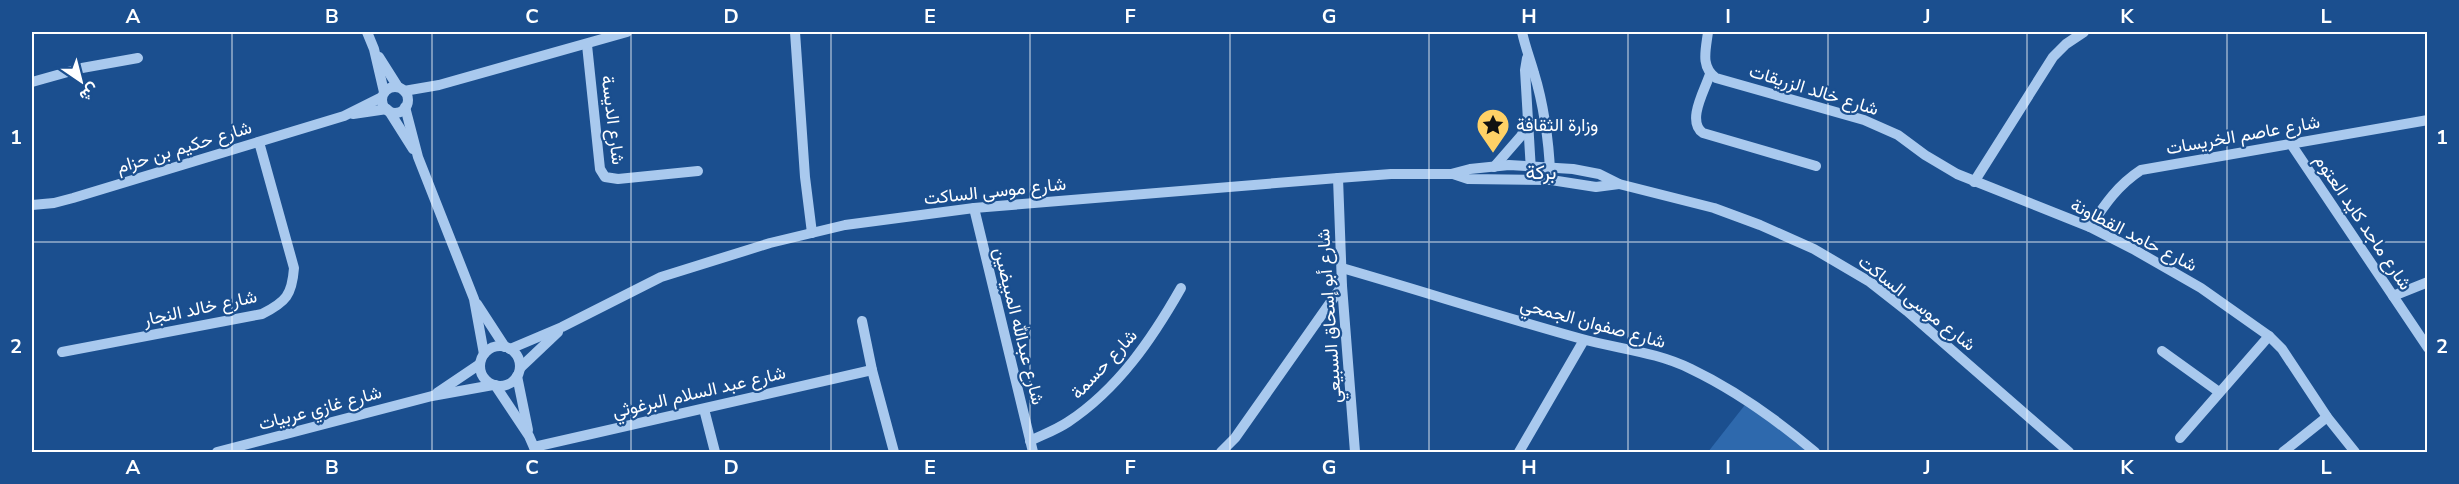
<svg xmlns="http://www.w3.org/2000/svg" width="2459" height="484" viewBox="0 0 2459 484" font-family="'Nunito Sans',Vazirmatn,sans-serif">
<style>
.green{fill:#2e69ad}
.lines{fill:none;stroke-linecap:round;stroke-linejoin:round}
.minor{stroke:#a9c9ee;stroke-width:10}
.grid{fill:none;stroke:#fff;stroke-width:1.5;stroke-opacity:0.55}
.labels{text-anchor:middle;stroke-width:4.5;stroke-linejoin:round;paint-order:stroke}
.street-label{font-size:18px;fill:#fff;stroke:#1b4f8f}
.poi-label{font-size:18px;fill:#fff;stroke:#1b4f8f;text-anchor:start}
.neighbourhood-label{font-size:20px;fill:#fff;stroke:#1b4f8f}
.neatline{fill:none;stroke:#fff;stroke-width:2}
.grid-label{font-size:20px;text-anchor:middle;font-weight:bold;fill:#fff}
</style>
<rect width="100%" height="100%" fill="#1b4f8f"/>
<polygon class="green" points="1748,401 1815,452 1708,452"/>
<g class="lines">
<g class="minor">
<polyline points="367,32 374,49 384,92"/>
<polyline points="795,32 805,177 812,233"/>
<path d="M1522,32C1525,46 1530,59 1534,73C1543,102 1549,141 1550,172"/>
<path d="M1708,32C1706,49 1700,67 1716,78L1864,120L1898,135L1925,155L1957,174L2090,227L2133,249L2201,288L2269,336L2282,349L2327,417L2355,452"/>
<polyline points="587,45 600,169 605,177 618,179 698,171"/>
<polyline points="379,57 398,87"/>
<polyline points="1527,58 1525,70 1531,171"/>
<path d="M1710,74C1705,90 1686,121 1703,133L1816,166"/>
<polyline points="32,82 82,68 138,58"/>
<circle cx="395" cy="100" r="13"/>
<polyline points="404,91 439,85 627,32"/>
<polyline points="405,107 418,157 474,299 484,354"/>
<polyline points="389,111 413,149"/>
<polyline points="353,114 387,109"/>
<polyline points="2291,144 2428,348"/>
<polyline points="1494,167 1521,136 1528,123"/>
<polyline points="1453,174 1468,179 1551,180 1596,187 1619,184"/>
<polyline points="1338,178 1342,286 1355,452"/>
<polyline points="1974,182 2053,57 2066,44 2084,32"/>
<polyline points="32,205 54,203 73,198 344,116 382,97"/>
<polyline points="974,208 1033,452"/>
<path d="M2090,227C2105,204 2118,185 2141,170L2428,120"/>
<path d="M1342,268C1422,291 1502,317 1582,339C1619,349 1657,352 1691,369C1737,391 1777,420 1815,452"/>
<polyline points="2393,296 2428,282"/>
<polyline points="477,304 505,347"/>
<polyline points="862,321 872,370 894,452"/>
<circle cx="500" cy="366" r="20"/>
<polyline points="510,349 562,327 661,277 770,243 845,225 974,208 1338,178 1391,174 1451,174 1470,169 1509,165 1573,169 1599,174 1619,184 1714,208 1760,225 1814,249 1870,282 1907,311 2069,452"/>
<polyline points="2162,351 2219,392"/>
<path d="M62,352L262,314C286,302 292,295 294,268L259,142"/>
<polyline points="520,368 558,332"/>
<polyline points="517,376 528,430"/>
<polyline points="495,385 529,436 536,452"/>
<polyline points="437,393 480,364"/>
<polyline points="704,409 715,452"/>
<polyline points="2180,438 2269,336"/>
<path d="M1030,441C1042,435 1056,430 1068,422C1118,389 1152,339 1181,288"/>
<polyline points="534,447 872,370"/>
<polyline points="217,452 432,396 493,385"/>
<polyline points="1221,452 1235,438 1342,286"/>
<polyline points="1519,452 1584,340"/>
<polyline points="2283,452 2327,417"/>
</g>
</g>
<path class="grid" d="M232,32V452M432,32V452M631,32V452M831,32V452M1030,32V452M1230,32V452M1429,32V452M1628,32V452M1828,32V452M2027,32V452M2227,32V452M32,242H2428"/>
<defs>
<g id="sight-pin" transform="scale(1.725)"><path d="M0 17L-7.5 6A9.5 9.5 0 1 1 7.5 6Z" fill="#ffd166" stroke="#1b4f8f"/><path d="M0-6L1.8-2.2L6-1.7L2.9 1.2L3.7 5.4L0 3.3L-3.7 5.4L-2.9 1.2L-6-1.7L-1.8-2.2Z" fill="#111"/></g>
</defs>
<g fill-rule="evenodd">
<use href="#sight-pin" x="1493" y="125"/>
</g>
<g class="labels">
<g class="street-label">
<text transform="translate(1814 90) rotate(17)" y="6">شارع خالد الزريقات</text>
<text transform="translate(613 120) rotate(83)" y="6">شارع الديسة</text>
<text transform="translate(2243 135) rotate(-10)" y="6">شارع عاصم الخريسات</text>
<text transform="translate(184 147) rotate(-17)" y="6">شارع حكيم بن حزام</text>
<text transform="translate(995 191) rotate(-6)" y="6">شارع موسى الساكت</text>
<text transform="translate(2363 222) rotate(56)" y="6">شارع ماجد كايد العتوم</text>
<text transform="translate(2134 235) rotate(27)" y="6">شارع حامد القطاونة</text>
<text transform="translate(1917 303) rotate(38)" y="6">شارع موسى الساكت</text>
<text transform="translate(200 308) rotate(-12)" y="6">شارع خالد النجار</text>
<text transform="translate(1329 316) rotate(-94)" y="6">شارع أبو إسحاق السبيعي</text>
<text transform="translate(1593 323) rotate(15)" y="6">شارع صفوان الجمحي</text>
<text transform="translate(1019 326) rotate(76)" y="6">شارع عبدالله المبيضين</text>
<text transform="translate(1104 364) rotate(-47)" y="6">شارع حسمة</text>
<text transform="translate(699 392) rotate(-13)" y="6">شارع عبد السلام البرغوثي</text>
<text transform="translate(320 408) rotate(-15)" y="6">شارع غازي عربيات</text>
</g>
<g class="poi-label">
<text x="1516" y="131">وزارة الثقافة</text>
</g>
<g class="neighbourhood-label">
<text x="1541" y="179">بركة</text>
</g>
</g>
<rect width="2459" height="484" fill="none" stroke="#1b4f8f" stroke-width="66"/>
<g transform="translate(81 81) rotate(145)" stroke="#1b4f8f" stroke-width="4.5" paint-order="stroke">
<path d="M0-4.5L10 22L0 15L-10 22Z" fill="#ffffff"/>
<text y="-9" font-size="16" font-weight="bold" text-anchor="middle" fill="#ffffff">ش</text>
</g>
<rect x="33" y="33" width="2393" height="418" class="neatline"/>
<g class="grid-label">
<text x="133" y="23">A</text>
<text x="332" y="23">B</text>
<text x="532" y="23">C</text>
<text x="731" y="23">D</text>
<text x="930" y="23">E</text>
<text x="1130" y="23">F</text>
<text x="1329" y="23">G</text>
<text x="1529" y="23">H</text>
<text x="1728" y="23">I</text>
<text x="1927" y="23">J</text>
<text x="2127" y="23">K</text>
<text x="2326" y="23">L</text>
<text x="16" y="144">1</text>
<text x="2442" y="144">1</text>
<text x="16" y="353">2</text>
<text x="2442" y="353">2</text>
<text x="133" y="474">A</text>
<text x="332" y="474">B</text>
<text x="532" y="474">C</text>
<text x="731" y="474">D</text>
<text x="930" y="474">E</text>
<text x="1130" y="474">F</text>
<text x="1329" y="474">G</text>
<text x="1529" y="474">H</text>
<text x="1728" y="474">I</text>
<text x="1927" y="474">J</text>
<text x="2127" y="474">K</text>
<text x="2326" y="474">L</text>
</g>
</svg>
